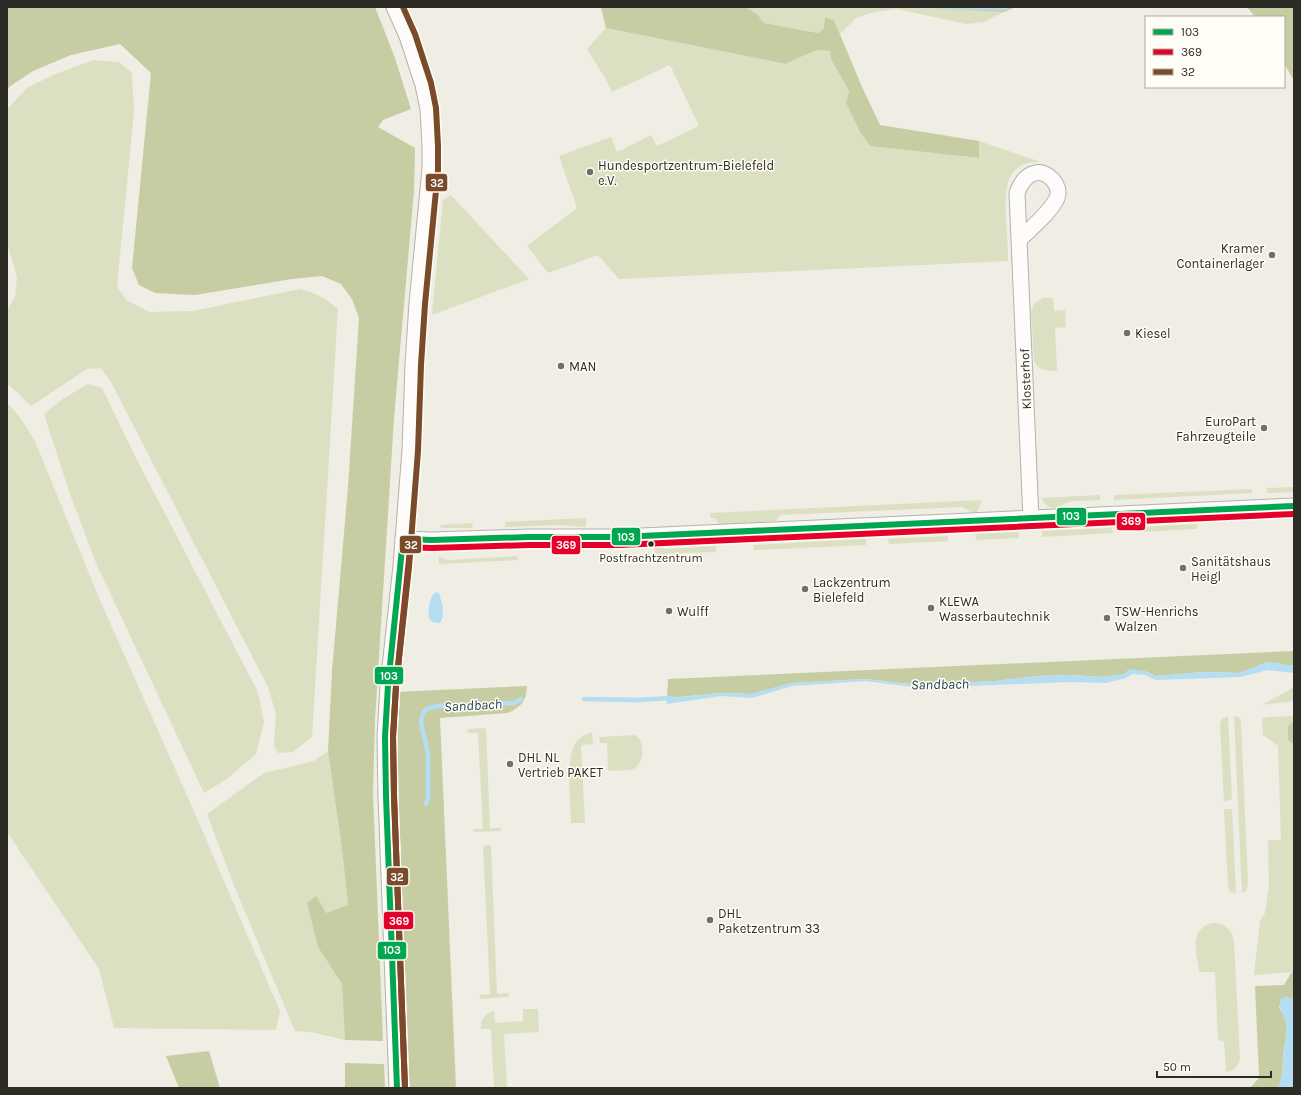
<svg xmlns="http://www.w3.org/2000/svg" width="1301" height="1095" viewBox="0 0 1301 1095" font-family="Karla,sans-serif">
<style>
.green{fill:#dbe0c3}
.forest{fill:#c6cda3}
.water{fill:#b6def3}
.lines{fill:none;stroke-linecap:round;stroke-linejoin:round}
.stream{stroke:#b6def3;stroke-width:4.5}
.minor-casing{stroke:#b3b2ab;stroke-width:17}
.minor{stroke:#fdfcfb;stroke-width:15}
.bus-1-casing{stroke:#fffdf6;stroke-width:9}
.bus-2-casing{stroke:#fffdf6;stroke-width:9}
.bus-3-casing{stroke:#fffdf6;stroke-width:9}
.bus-1{stroke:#00a651;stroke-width:6}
.bus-2{stroke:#e4002b;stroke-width:6}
.bus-3{stroke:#7a4b2a;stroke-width:6}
.poi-dot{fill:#716f68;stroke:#fffdf6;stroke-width:1.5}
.bus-dot{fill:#2d2b25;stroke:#fffdf6;stroke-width:1.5}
.labels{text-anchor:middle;stroke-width:3;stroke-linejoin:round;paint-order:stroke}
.bus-label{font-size:12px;fill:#2d2b25;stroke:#fffdf6}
.poi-label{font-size:13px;fill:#2d2b25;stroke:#fffdf6;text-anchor:start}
.street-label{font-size:13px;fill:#2d2b25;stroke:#fffdf6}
.water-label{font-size:14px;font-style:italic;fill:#1b3c4d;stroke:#fffdf6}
.line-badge{stroke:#fffdf6;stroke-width:1.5}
.badge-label{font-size:11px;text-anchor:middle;font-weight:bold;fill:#fff}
</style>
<rect width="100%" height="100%" fill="#efede4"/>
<g class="green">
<polygon points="745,7 933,7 941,9 1004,12 983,22 966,24 897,9 874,12 856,18 840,34 834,20 826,17 824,28 818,33 764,23 757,14"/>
<path d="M606,28L786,64L796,59L817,50L831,51V59L849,91L846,103L860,132L870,146L979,158V141L1041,162C1003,160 1005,193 1006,221C1007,234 1008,248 1008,261L619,279L598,255L548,273L527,246L577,208L559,156L611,137L617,152L651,135L657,146L699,126L670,65L612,92L605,78L587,49Z"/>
<path d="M93,60L119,62L132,73L134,112L117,286L126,300L149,312L193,311L300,289C318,294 324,297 338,309L312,737L293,752L278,753L274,745L276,714L268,687L111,382L101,368L87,369L31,406L7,383V311L15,296L17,277L7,243V109L27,88L53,75Z"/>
<polygon points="451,195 529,279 432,315 443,200"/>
<path d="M1043,298H1053L1054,311L1065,310L1066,327L1055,328L1057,371C1047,371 1039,371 1034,361L1031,311L1035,303Z"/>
<polygon points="88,384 102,388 136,458 258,692 264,722 256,754 227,779 204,793 96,563 70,494 44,414 64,398"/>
<polygon points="7,403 19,416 35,441 99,598 193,809 280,1011 276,1030 114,1028 99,969 7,832"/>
<polygon points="1294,487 1294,492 1267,493 1267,488"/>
<polygon points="1252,489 1252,493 1114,500 1114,495"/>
<path d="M1100,495V500L1072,501C1059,504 1052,516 1041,498Z"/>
<polygon points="982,500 977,512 971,512 962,507 780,515 776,521 719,524 715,518 711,518 710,513"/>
<polygon points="586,518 586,527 558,525 505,527 505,522"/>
<polygon points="473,523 472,528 441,528 440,525"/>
<polygon points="1197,524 1197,529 1141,532 1141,527"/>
<polygon points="1112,528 1113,533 1042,537 1042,531"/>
<polygon points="1019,532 1019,538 976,540 975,534"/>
<polygon points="948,536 948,541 889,544 888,539"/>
<polygon points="866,539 866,545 754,550 753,545"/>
<polygon points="654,543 658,543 665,549 716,546 716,552 655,554"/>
<polygon points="517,556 518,560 439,564 439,557 441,557 444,559 450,560"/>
<polygon points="1294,687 1294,701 1262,705"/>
<polygon points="1228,716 1232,799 1224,802 1220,723 1223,718"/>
<polygon points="1234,716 1239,717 1241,722 1248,884 1246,891 1242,893"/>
<polygon points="1294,716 1294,721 1293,721 1288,740 1294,745 1294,972 1254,975 1260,921 1265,913 1269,886 1268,840 1281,840 1278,746 1263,735 1262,719 1267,717"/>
<polygon points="484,728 486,730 490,828 502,828 500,831 474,832 472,829 483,829 478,733 468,733 467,730 469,729"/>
<path d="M592,732L593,744L581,745L585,823H571C571,804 565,757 576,742C580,737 586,734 592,732Z"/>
<path d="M635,735C646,741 645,766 631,770C624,771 615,770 608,771L607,743H600L599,737Z"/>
<polygon points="328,751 342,849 348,905 326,913 318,947 342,984 345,1040 311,1032 295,1031 235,888 207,814 264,773 314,761"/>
<polygon points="1224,809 1232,809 1236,893 1230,892 1228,887"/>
<polygon points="491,845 497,994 509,993 508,997 505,997 481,999 479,995 490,994 483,846"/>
<path d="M1212,923C1226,923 1233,930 1234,943L1240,1058C1238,1067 1235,1070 1226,1072L1224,1041L1218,1040L1215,972H1199C1197,954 1188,929 1212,923Z"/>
<path d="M523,1009H538L539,1032L504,1034L507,1088H494L491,1029H481C480,1020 485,1014 493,1011L494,1012L495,1023L523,1021Z"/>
</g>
<g class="forest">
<polygon points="7,7 375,7 395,58 411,109 383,120 378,127 415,148 414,191 394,418 375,720 373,793 383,1041 345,1040 342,984 318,947 307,903 316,896 326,913 348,905 342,849 328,751 332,671 348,487 359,318 352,299 341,284 322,276 292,279 195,295 155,293 139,285 132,268 151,73 120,44 71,55 33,71 9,87 7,91"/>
<polygon points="601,7 745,7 757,14 764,23 818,33 824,28 825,17 834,20 862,87 880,125 979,141 979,158 870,146 860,132 846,103 849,91 831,59 830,51 817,50 796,59 786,64 606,28"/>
<polygon points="933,7 1016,7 1004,12 941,9"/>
<polygon points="1247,7 1294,7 1294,81 1284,63 1284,17 1255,17"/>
<polygon points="1294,651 1294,666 1268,662 1239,673 1204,672 1155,676 1145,671 1104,677 1070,675 1037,676 995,681 919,685 866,679 791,683 752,694 721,693 667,698 668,679"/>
<path d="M527,686C526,702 522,706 508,713L440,718L456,1088H407L392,803V750L396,692Z"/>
<polygon points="1293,721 1294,721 1294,745 1288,740 1288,726"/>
<path d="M1294,972V999L1285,997L1279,1007C1281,1010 1284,1014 1285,1018C1289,1031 1284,1044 1283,1057C1282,1069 1284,1076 1278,1088H1250L1258,1079L1259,1075L1255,986L1284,985L1291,973Z"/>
<polygon points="209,1051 220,1088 179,1088 166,1056"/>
<polygon points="345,1063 384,1064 385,1088 345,1088"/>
</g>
<g class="water">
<path d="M437,592L440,595C440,600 443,603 443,608C443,611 442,613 443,617L440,623C429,623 427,618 429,608C430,601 430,595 437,592Z"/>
<polygon points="1268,662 1294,666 1294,673 1268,670 1240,677 1155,680 1145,675 1132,674 1126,678 1106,683 1069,682 920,688 866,681 792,686 752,698 721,696 667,704 667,698 721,693 751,694 791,683 866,679 919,685 995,681 1037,676 1070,675 1104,677 1124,674 1129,669 1145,671 1155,676 1204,672 1239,673"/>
<path d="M1285,997L1294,999V1088H1278C1283,1077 1283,1069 1283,1058C1284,1045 1288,1033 1285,1020C1283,1011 1279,1010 1280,1000Z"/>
</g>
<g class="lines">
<g class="stream">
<polyline points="941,7 1005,8 1007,7"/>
<polyline points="584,699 638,700 672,698"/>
<polyline points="426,804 428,799 428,754 421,722 423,713 427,709 437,706 514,703 521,699"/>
</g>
<g class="minor-casing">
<g id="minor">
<polyline points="394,7 407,36 423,85 428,109 430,146 430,169 417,303 413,365 410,450 401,566 388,685 385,737 386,796 397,1088"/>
<path d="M1019,240C1031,228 1050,213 1057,198C1062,186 1048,170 1035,173C1026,175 1020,185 1017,193L1031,519"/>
<polyline points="403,539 432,540 529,537 620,537 1294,506"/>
</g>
</g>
<use href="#minor" class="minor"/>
<g class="bus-1-casing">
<g id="bus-1">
<polyline points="403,539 432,540 529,537 620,537 1294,506"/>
<polyline points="397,1088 386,796 385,737 388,685 403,539"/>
</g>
</g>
<g class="bus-2-casing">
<g id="bus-2">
<polyline points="403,547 432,548 529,545 620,545 1294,514"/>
<polyline points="405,1088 394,796 393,737 396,686 411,540"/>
</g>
</g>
<g class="bus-3-casing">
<polyline id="bus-3" points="403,7 415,34 431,83 436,108 438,146 438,170 425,304 421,365 418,451 409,567 396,686 393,737 394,796 405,1088"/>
</g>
<use href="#bus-1" class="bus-1"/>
<use href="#bus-2" class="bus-2"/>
<use href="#bus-3" class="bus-3"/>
</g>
<g class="poi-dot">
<circle cx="590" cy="172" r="4"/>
<circle cx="1272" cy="255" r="4"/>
<circle cx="1127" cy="333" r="4"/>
<circle cx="561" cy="366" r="4"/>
<circle cx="1264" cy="428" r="4"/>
<circle cx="1183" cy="568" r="4"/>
<circle cx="805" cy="589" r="4"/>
<circle cx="931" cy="608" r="4"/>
<circle cx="669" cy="611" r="4"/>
<circle cx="1107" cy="618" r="4"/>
<circle cx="510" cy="764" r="4"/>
<circle cx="710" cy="920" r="4"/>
</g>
<circle class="bus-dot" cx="651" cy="544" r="3.5"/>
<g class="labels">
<g class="bus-label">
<text x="651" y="562">Postfrachtzentrum</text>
</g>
<g class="poi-label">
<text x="598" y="170">Hundesportzentrum-Bielefeld<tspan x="598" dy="15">e.V.</tspan></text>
<text x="1264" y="253" text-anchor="end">Kramer<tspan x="1264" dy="15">Containerlager</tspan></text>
<text x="1135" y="338">Kiesel</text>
<text x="569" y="371">MAN</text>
<text x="1256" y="426" text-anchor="end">EuroPart<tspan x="1256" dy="15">Fahrzeugteile</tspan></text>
<text x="1191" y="566">Sanitätshaus<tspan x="1191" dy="15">Heigl</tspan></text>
<text x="813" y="587">Lackzentrum<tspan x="813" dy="15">Bielefeld</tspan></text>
<text x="939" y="606">KLEWA<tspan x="939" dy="15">Wasserbautechnik</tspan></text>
<text x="677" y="616">Wulff</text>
<text x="1115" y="616">TSW-Henrichs<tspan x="1115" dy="15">Walzen</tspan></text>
<text x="518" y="762">DHL NL<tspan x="518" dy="15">Vertrieb PAKET</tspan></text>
<text x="718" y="918">DHL<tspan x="718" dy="15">Paketzentrum 33</tspan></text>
</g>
<g class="street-label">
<text transform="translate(1025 379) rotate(-92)" y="5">Klosterhof</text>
</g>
<g class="water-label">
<text transform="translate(940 684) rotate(-1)" y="5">Sandbach</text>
<text transform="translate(473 705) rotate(-3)" y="5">Sandbach</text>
</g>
</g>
<g class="line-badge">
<rect x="425" y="173" width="23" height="19" rx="4" fill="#7a4b2a"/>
<rect x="1056" y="507" width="31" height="19" rx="4" fill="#00a651"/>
<rect x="1116" y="512" width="30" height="19" rx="4" fill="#e4002b"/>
<rect x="611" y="527" width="30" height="19" rx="4" fill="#00a651"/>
<rect x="399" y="535" width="23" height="19" rx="4" fill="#7a4b2a"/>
<rect x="551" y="535" width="30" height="20" rx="4" fill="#e4002b"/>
<rect x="374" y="666" width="30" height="19" rx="4" fill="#00a651"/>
<rect x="386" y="867" width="23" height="19" rx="4" fill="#7a4b2a"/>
<rect x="383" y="911" width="31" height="19" rx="4" fill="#e4002b"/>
<rect x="377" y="941" width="30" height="19" rx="4" fill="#00a651"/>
</g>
<g class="badge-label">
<text x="437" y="187">32</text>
<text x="1071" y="520">103</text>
<text x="1131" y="525">369</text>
<text x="626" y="541">103</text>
<text x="411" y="549">32</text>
<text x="566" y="549">369</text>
<text x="389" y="680">103</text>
<text x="397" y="881">32</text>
<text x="399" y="925">369</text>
<text x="392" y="954">103</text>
</g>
<rect width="1301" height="1095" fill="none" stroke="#2d2b25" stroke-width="16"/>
<rect x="1145" y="16" width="140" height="72" fill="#fffdf6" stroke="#aba9a2"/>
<rect x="1153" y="29" width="20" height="6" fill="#00a651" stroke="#aba9a2"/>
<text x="1181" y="36" font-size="12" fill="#2d2b25">103</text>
<rect x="1153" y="49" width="20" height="6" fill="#e4002b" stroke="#aba9a2"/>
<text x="1181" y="56" font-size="12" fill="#2d2b25">369</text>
<rect x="1153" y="69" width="20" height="6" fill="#7a4b2a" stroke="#aba9a2"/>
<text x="1181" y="76" font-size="12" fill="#2d2b25">32</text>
<path d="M1157 1071v6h114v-6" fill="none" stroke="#2d2b25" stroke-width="2"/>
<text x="1163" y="1071" font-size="12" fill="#2d2b25" stroke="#fffdf6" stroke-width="3" paint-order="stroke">50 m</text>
</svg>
